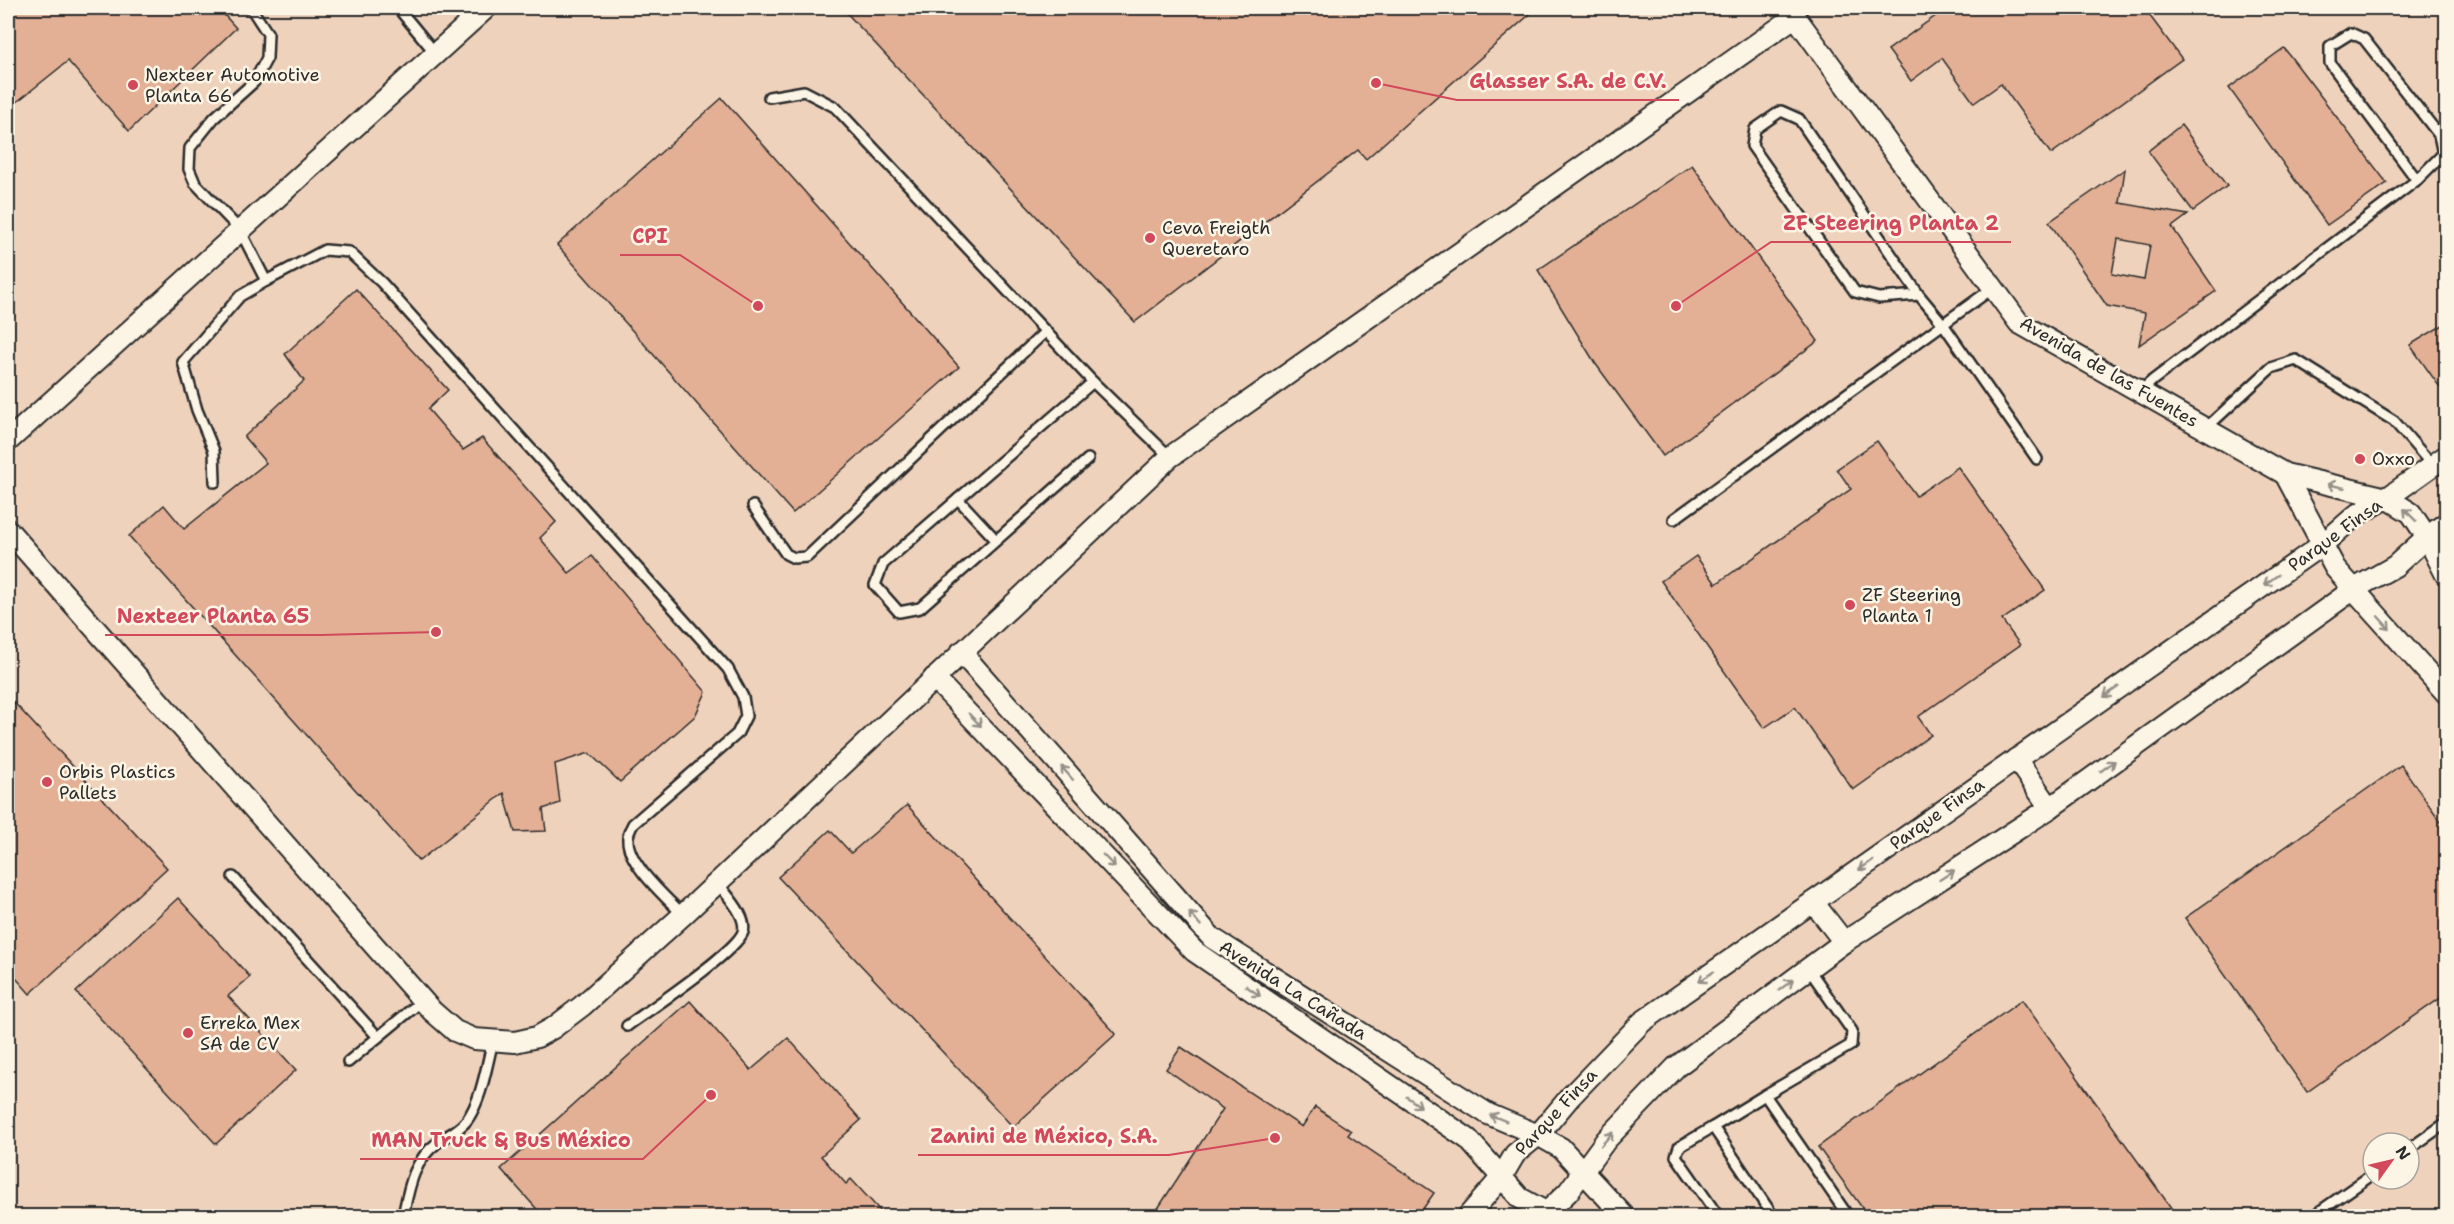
<svg xmlns="http://www.w3.org/2000/svg" width="2454" height="1224" viewBox="0 0 2454 1224" font-family="'Shantell Sans',sans-serif">
<style>
.built{fill:#efd2bc;fill-rule:evenodd}
.building{fill:#e3b095;stroke:#2b2b2b;stroke-width:1.5;fill-rule:evenodd}
.lines{fill:none;stroke-linecap:round;stroke-linejoin:round}
.lane-casing{stroke:#2b2b2b;stroke-width:14}
.street-casing{stroke:#2b2b2b;stroke-width:24}
.lane{stroke:#fcf5e5;stroke-width:9}
.street{stroke:#fcf5e5;stroke-width:20}
.oneway{stroke:#949088}
.poi-dot{fill:#d1495b;stroke:#fcf5e5;stroke-width:2}
.labels{text-anchor:middle;stroke-width:5;stroke-linejoin:round;paint-order:stroke}
.poi-label{font-size:18px;fill:#2b2b2b;stroke:#fcf5e5;text-anchor:start}
.street-label{font-size:18px;fill:#2b2b2b;stroke:#fcf5e5}
.leader{fill:none;stroke:#d1495b;stroke-width:2}
.callout-dot{fill:#d1495b;stroke:#fcf5e5;stroke-width:2}
.callout-label{font-size:20px;text-anchor:middle;font-weight:bold;fill:#d1495b;stroke:#fcf5e5;stroke-width:5;stroke-linejoin:round;paint-order:stroke}
</style>
<rect width="100%" height="100%" fill="#f4e0cd"/>
<filter id="ink" filterUnits="userSpaceOnUse"><feTurbulence type="fractalNoise" baseFrequency=".0167" numOctaves="2"/><feDisplacementMap in="SourceGraphic" scale="12" xChannelSelector="R" yChannelSelector="G"/><feConvolveMatrix kernelMatrix="1 2 1 2 8 2 1 2 1" color-interpolation-filters="sRGB"/></filter>
<g filter="url(#ink)">
<path class="built" d="M8,8H2446V1216H8ZM2373,1143H2409V1179H2373Z"/>
<g class="building">
<polygon points="8,8 218,8 236,28 129,131 68,61 8,109"/>
<polygon points="842,8 1537,8 1366,159 1358,150 1135,322"/>
<polygon points="1947,8 2144,8 2182,59 2051,154 2001,84 1974,103 1942,58 1911,81 1888,50"/>
<polygon points="2284,48 2387,183 2327,225 2229,88"/>
<polygon points="722,98 959,367 793,513 557,245"/>
<polygon points="2181,125 2227,186 2193,211 2148,151"/>
<polygon points="1692,165 1818,341 1663,456 1595,363 1538,270"/>
<path d="M2125,169L2120,203L2188,215L2172,227L2216,291L2139,345L2145,313L2107,306L2049,222ZM2118,239L2150,245L2144,280L2112,274Z"/>
<polygon points="356,289 448,390 428,409 463,450 482,438 556,522 540,538 569,573 592,556 706,692 695,716 620,782 589,753 555,764 560,803 543,809 546,831 515,832 504,793 419,861 129,536 164,505 184,529 266,463 244,437 304,381 285,354"/>
<polygon points="2446,323 2446,396 2410,345"/>
<polygon points="1877,441 1916,496 1958,467 2045,590 2002,620 2020,645 1918,717 1931,735 1853,790 1795,707 1764,728 1661,581 1696,556 1716,584 1851,489 1837,469"/>
<polygon points="8,696 167,868 30,994 8,969"/>
<polygon points="2401,765 2446,829 2446,994 2307,1092 2185,918"/>
<polygon points="907,805 1116,1034 1013,1127 778,877 830,830 851,853"/>
<polygon points="178,898 250,977 228,996 296,1070 216,1144 76,992"/>
<polygon points="2022,1000 2177,1216 1868,1216 1818,1147"/>
<polygon points="690,1001 751,1070 788,1038 861,1120 821,1156 846,1184 851,1179 885,1216 543,1216 501,1169"/>
<polygon points="1181,1047 1302,1127 1315,1107 1351,1131 1348,1135 1434,1193 1418,1216 1153,1216 1223,1109 1166,1069"/>
</g>
<g class="lines">
<g class="lane-casing">
<g id="lane">
<polyline points="398,8 436,54"/>
<polyline points="769,97 804,91 835,107 1093,382 1170,457"/>
<path d="M266,281L325,250L349,252L382,283L728,669L743,697L746,716L737,734L633,824C631,828 628,833 628,838C626,863 667,898 683,915"/>
<polyline points="1919,295 1879,298 1855,292 1752,146 1755,129 1781,111 1799,119 1919,295 1943,324 1993,288"/>
<polyline points="2141,391 2153,380 2417,180 2443,154 2439,135 2364,39 2351,33 2330,46 2330,63 2417,180"/>
<polyline points="2206,428 2271,368 2296,360 2394,421 2433,466"/>
<polyline points="1088,459 920,608 899,612 875,585 883,564 1093,382"/>
<polyline points="215,482 214,451 197,410 183,362 240,296 266,281 240,230 195,183 189,169 190,148 214,118 254,82 267,58 268,34 251,8"/>
<polyline points="958,499 996,540"/>
<polyline points="753,506 786,554 794,558 807,557 1046,331"/>
<polyline points="1674,519 1943,324 2037,459"/>
<polyline points="233,877 378,1037"/>
<polyline points="1808,968 1852,1031 1851,1045 1765,1095 1848,1216"/>
<path d="M627,1026C649,1010 735,953 743,932C748,916 726,895 718,883"/>
<polyline points="348,1062 423,1000"/>
<polyline points="1765,1095 1713,1127 1773,1216"/>
<polyline points="1713,1127 1679,1147 1676,1156 1718,1216"/>
<polyline points="2409,1149 2446,1123"/>
<polyline points="2316,1214 2373,1174"/>
<path d="M403,1216C409,1188 413,1161 437,1143C446,1136 460,1130 467,1120C482,1099 486,1067 493,1041"/>
</g>
</g>
<g class="street-casing">
<g id="street">
<polyline points="1789,8 2019,323 2285,474 2387,498 2411,513 2427,537 2446,575"/>
<polyline points="8,441 486,8"/>
<polyline points="2285,474 2335,568 2446,693"/>
<polyline points="8,530 432,1011 455,1031 474,1039 515,1042 537,1037 553,1028 582,1006 683,915 1170,457 1796,16"/>
<polyline points="961,652 1212,938 1488,1114 1538,1135 1561,1148 1624,1216"/>
<polyline points="934,678 1194,951 1468,1139 1520,1198 1553,1216"/>
<polyline points="2016,759 2050,808"/>
<polyline points="1813,902 1844,942"/>
<polyline points="1468,1216 1501,1178 1515,1154 1538,1135 1570,1097 1642,1022 2323,544 2355,516 2387,498 2446,456"/>
<polyline points="1543,1216 1568,1192 1606,1140 1676,1067 1844,942 2050,808 2354,589 2395,566 2427,537 2446,523"/>
</g>
</g>
<use href="#lane" class="lane"/>
<use href="#street" class="street"/>
</g>
<defs><path id="oneway-shaft" d="M-6 0H5M1.5-3L5.5 0L1.5 3" fill="none" stroke-width="1.6" stroke-linecap="round" stroke-linejoin="round" transform="scale(1.5)"/></defs>
<g class="oneway">
<use href="#oneway-shaft" transform="translate(2336 486) rotate(-167)"/>
<use href="#oneway-shaft" transform="translate(2410 515) rotate(-135)"/>
<use href="#oneway-shaft" transform="translate(2271 580) rotate(145)"/>
<use href="#oneway-shaft" transform="translate(2384 623) rotate(48)"/>
<use href="#oneway-shaft" transform="translate(2111 692) rotate(145)"/>
<use href="#oneway-shaft" transform="translate(975 720) rotate(46)"/>
<use href="#oneway-shaft" transform="translate(2108 766) rotate(-36)"/>
<use href="#oneway-shaft" transform="translate(1067 773) rotate(-131)"/>
<use href="#oneway-shaft" transform="translate(1109 861) rotate(46)"/>
<use href="#oneway-shaft" transform="translate(1866 865) rotate(145)"/>
<use href="#oneway-shaft" transform="translate(1947 875) rotate(-33)"/>
<use href="#oneway-shaft" transform="translate(1195 919) rotate(-131)"/>
<use href="#oneway-shaft" transform="translate(1706 977) rotate(145)"/>
<use href="#oneway-shaft" transform="translate(1786 985) rotate(-37)"/>
<use href="#oneway-shaft" transform="translate(1253 991) rotate(35)"/>
<use href="#oneway-shaft" transform="translate(1414 1102) rotate(35)"/>
<use href="#oneway-shaft" transform="translate(1498 1118) rotate(-158)"/>
<use href="#oneway-shaft" transform="translate(1607 1139) rotate(-49)"/>
</g>
</g>
<g class="poi-dot">
<circle cx="133" cy="85" r="6"/>
<circle cx="1150" cy="238" r="6"/>
<circle cx="2360" cy="459" r="6"/>
<circle cx="1850" cy="605" r="6"/>
<circle cx="47" cy="782" r="6"/>
<circle cx="188" cy="1033" r="6"/>
</g>
<g class="labels">
<g class="poi-label">
<text x="145" y="81">Nexteer Automotive<tspan x="145" dy="21">Planta 66</tspan></text>
<text x="1162" y="234">Ceva Freigth<tspan x="1162" dy="21">Queretaro</tspan></text>
<text x="2372" y="465">Oxxo</text>
<text x="1862" y="601">ZF Steering<tspan x="1862" dy="21">Planta 1</tspan></text>
<text x="59" y="778">Orbis Plastics<tspan x="59" dy="21">Pallets</tspan></text>
<text x="200" y="1029">Erreka Mex<tspan x="200" dy="21">SA de CV</tspan></text>
</g>
<g class="street-label">
<text transform="translate(2109 372) rotate(30)" y="6">Avenida de las Fuentes</text>
<text transform="translate(2335 535) rotate(-36)" y="6">Parque Finsa</text>
<text transform="translate(1937 814) rotate(-35)" y="6">Parque Finsa</text>
<text transform="translate(1293 990) rotate(32)" y="6">Avenida La Cañada</text>
<text transform="translate(1556 1112) rotate(-47)" y="6">Parque Finsa</text>
</g>
</g>
<path class="leader" d="M1376 83L1457 100H1679M1676 306L1771 242H2011M758 306L680 255H620M436 632L321 635H105M1275 1138L1169 1155H918M711 1095L643 1159H360"/>
<g class="callout-dot">
<circle cx="1376" cy="83" r="6"/>
<circle cx="1676" cy="306" r="6"/>
<circle cx="758" cy="306" r="6"/>
<circle cx="436" cy="632" r="6"/>
<circle cx="1275" cy="1138" r="6"/>
<circle cx="711" cy="1095" r="6"/>
</g>
<g class="callout-label">
<text x="1568" y="88">Glasser S.A. de C.V.</text>
<text x="1891" y="230">ZF Steering Planta 2</text>
<text x="650" y="243">CPI</text>
<text x="213" y="623">Nexteer Planta 65</text>
<text x="1044" y="1143">Zanini de México, S.A.</text>
<text x="501" y="1147">MAN Truck &amp; Bus México</text>
</g>
<rect width="2454" height="1224" fill="none" stroke="#fcf5e5" stroke-width="30"/>
<rect x="15" y="15" width="2424" height="1194" fill="none" stroke="#2b2b2b" stroke-width="2" filter="url(#ink)"/>
<g transform="translate(2391 1161) rotate(56)"><circle r="28" fill="#fcf5e5" stroke="#a8a49b" stroke-width="1.5"/>
<path d="M0-4.5L10 22L0 15L-10 22Z" fill="#d1495b"/>
<text y="-9" font-size="16" font-weight="bold" text-anchor="middle" fill="#2b2b2b">N</text>
</g>
</svg>
